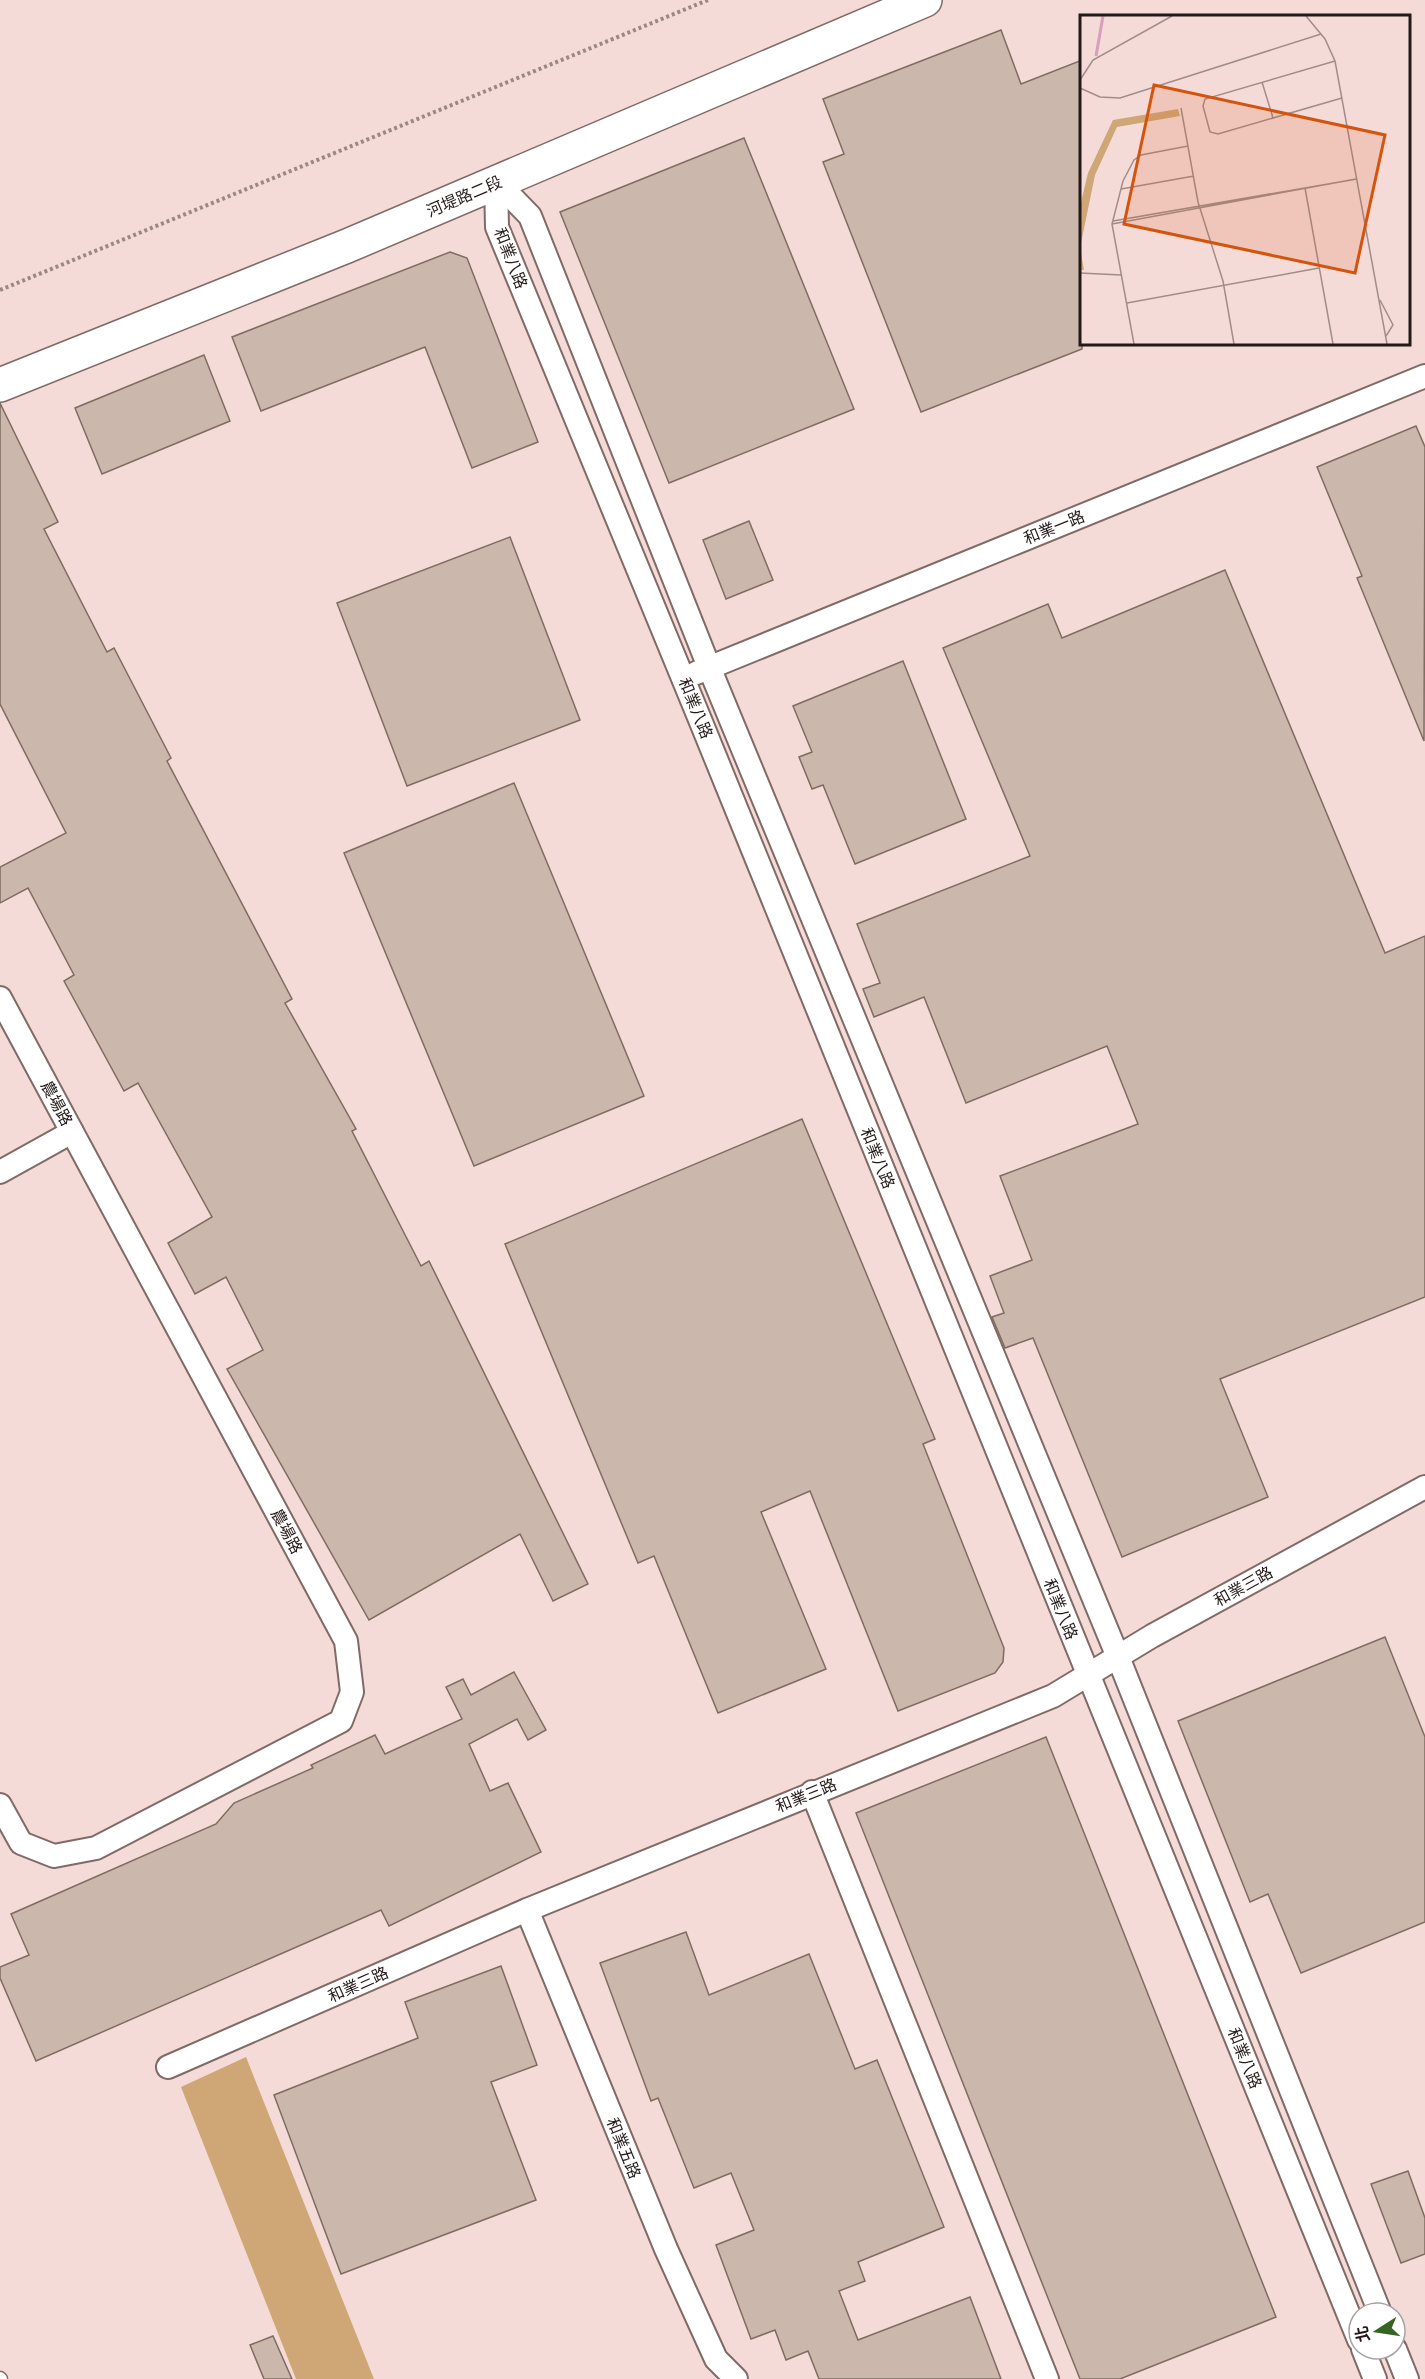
<svg xmlns="http://www.w3.org/2000/svg" width="1425" height="2379" viewBox="0 0 1425 2379" font-family="'Public Sans','Noto Sans TC',sans-serif">
  <style>
    .forest { fill: #cfa776 }
    .building { fill: #cbb7ab; stroke: #7f6c61; stroke-width: 1.5 }
    .lines { fill: none; stroke-linecap: round; stroke-linejoin: round }
    .lane-casing { stroke: #806a67; stroke-width: 15 }
    .street-casing { stroke: #806a67; stroke-width: 26 }
    .primary-casing { stroke: #806a67; stroke-width: 36 }
    .path { stroke: #9a8885; stroke-width: 4; stroke-dasharray: 3 3; stroke-linecap: butt }
    .lane { stroke: #fff; stroke-width: 12 }
    .street { stroke: #fff; stroke-width: 22 }
    .primary { stroke: #fff; stroke-width: 33 }
    .labels { text-anchor: middle; stroke-width: 4.5; stroke-linejoin: round; paint-order: stroke }
    .street-label { font-size: 16px; fill: #221918; stroke: #fff }
    .inset-river { fill: none; stroke: #d89ebd; stroke-width: 3 }
    .inset-road { fill: none; stroke: #a08d8b; stroke-width: 1.5 }
    .view { fill: #d4530d; fill-opacity: 0.15; stroke: #d4530d; stroke-width: 3 }
    .inset-edge { fill: none; stroke: #221918; stroke-width: 3 }
  </style>
  <rect width="100%" height="100%" fill="#f4dbd7"/>
  <!-- forest -->
  <path class="forest" d="M246 2057 374 2379H296L181 2087Z"/>
  <!-- building -->
  <g class="building">
    <path d="M1001 30 1021 84 1082 60V349L921 412 823 162 844 154 823 99Z"/>
    <path d="M744 138 854 409 669 483 560 212Z"/>
    <path d="M450 252 467 258 538 442 472 468 425 347 261 411 232 337Z"/>
    <path d="M204 355 230 421 102 474 75 408Z"/>
    <path d="M0 403 58 522 44 529 107 652 114 648 171 758 167 761 292 999 285 1003 356 1129 352 1131 421 1266 429 1261 588 1584 553 1601 520 1534 369 1620 227 1369 263 1350 226 1277 195 1294 168 1243 212 1217 138 1083 124 1091 64 981 74 975 28 888 0 903V867L66 833 0 704Z"/>
    <path d="M1416 426 1425 447 1424 741 1357 578 1362 576 1317 467Z"/>
    <path d="M749 521 773 580 726 599 703 540Z"/>
    <path d="M510 537 580 720 407 786 337 603Z"/>
    <path d="M1225 570 1385 953 1425 936V1297L1220 1379 1268 1497 1122 1557 1033 1338 1005 1348 992 1317 1004 1313 990 1276 1032 1260 1000 1176 1138 1124 1107 1046 966 1103 924 997 874 1017 863 989 880 983 857 924 1030 856 943 648 1048 604 1062 638Z"/>
    <path d="M903 661 966 819 855 864 823 785 812 789 799 757 812 752 793 706Z"/>
    <path d="M514 783 644 1096 474 1166 344 853Z"/>
    <path d="M802 1119 935 1439 923 1444 1004 1648 1003 1662 995 1673 898 1711 810 1491 761 1512 826 1669 718 1713 654 1556 638 1563 505 1244Z"/>
    <path d="M1385 1637 1425 1737V1922L1301 1973 1268 1894 1250 1902 1178 1721Z"/>
    <path d="M514 1672 546 1730 528 1740 517 1719 469 1744 490 1791 508 1783 541 1852 389 1926 381 1910 36 2061 0 1978V1967L29 1955 11 1914 216 1824 234 1803 313 1768 311 1765 375 1735 385 1754 462 1719 446 1687 463 1679 471 1695Z"/>
    <path d="M1046 1737 1276 2317 1120 2379H1080L856 1813Z"/>
    <path d="M686 1932 709 1995 809 1954 855 2069 877 2060 944 2227 858 2262 865 2281 839 2291 858 2340 970 2297 1001 2379H819L808 2351 786 2360 775 2330 751 2339 716 2245 754 2230 731 2173 694 2188 658 2098 651 2101 600 1963Z"/>
    <path d="M501 1966 537 2065 491 2082 536 2200 341 2274 274 2095 418 2038 405 2002Z"/>
    <path d="M1408 2171 1425 2218V2254L1401 2263 1371 2184Z"/>
    <path d="M273 2336 292 2379H264L250 2345Z"/>
  </g>
  <g class="lines">
    <defs>
      <path id="lane" d="M0 2378 1 2379"/>
      <g id="street">
        <path d="M496 181 497 227 701 722 1359 2340"/>
        <path d="M496 181 530 216 709 667 1118 1657 1380 2313"/>
        <path d="M696 673 1425 376"/>
        <path d="M0 998 346 1641 352 1692 341 1721 96 1848 54 1856 21 1843 0 1805"/>
        <path d="M0 1172 72 1132"/>
        <path d="M812 1792 1047 2379"/>
        <path d="M527 1910 666 2249 716 2359 736 2379"/>
        <path d="M168 2067 527 1910 1053 1696 1152 1636 1425 1487"/>
        <path d="M1363 2349 1375 2379"/>
        <path d="M1395 2349 1407 2379"/>
      </g>
      <path id="primary" d="M0 385 347 246 925 0"/>
    </defs>
    <!-- lane casing -->
    <use href="#lane" class="lane-casing"/>
    <!-- street casing -->
    <use href="#street" class="street-casing"/>
    <!-- primary casing -->
    <use href="#primary" class="primary-casing"/>
    <!-- path -->
    <path class="path" d="M0 290 708 0"/>
    <!-- lane -->
    <use href="#lane" class="lane"/>
    <!-- street -->
    <use href="#street" class="street"/>
    <!-- primary -->
    <use href="#primary" class="primary"/>
  </g>
  <g class="labels">
    <!-- street labels -->
    <g class="street-label">
      <text transform="translate(464 196) rotate(-23)" y="6">河堤路二段</text>
      <text transform="translate(511 258) rotate(69)" y="6">和業八路</text>
      <text transform="translate(1054 527) rotate(-22)" y="6">和業一路</text>
      <text transform="translate(696 708) rotate(68)" y="6">和業八路</text>
      <text transform="translate(57 1103) rotate(62)" y="6">農場路</text>
      <text transform="translate(878 1158) rotate(68)" y="6">和業八路</text>
      <text transform="translate(287 1531) rotate(62)" y="6">農場路</text>
      <text transform="translate(1243 1586) rotate(-29)" y="6">和業三路</text>
      <text transform="translate(1061 1609) rotate(68)" y="6">和業八路</text>
      <text transform="translate(806 1795) rotate(-22)" y="6">和業三路</text>
      <text transform="translate(358 1984) rotate(-24)" y="6">和業三路</text>
      <text transform="translate(1245 2058) rotate(68)" y="6">和業八路</text>
      <text transform="translate(624 2148) rotate(68)" y="6">和業五路</text>
    </g>
  </g>
  <!-- overview -->
  <g transform="translate(1080 15)">
    <rect width="330" height="330" fill="#f4dbd7"/>
    <path d="M98 94 100 101 37 112 15 160 0 233 4 255H0V194L2 183 8 158 33 105Z" fill="#cfa776"/>
    <path class="inset-river" d="M16 41 23 1"/>
    <path class="inset-road" d="M226 1 245 24 255 46 307 329M255 46 125 84 123 91 130 117 138 119 262 83M0 65 13 45 92 1M182 67 193 103M0 73 20 82 40 83 241 19M101 93 118 187 143 266 154 329M225 173 253 329M41 174 114 161M33 206 277 164M32 209 276 164M0 258 41 260M300 285 313 310 306 321M47 288 239 253M54 329 32 209 43 166 54 145 61 140 108 131"/>
    <path class="view" d="M74 70 305 120 275 258 44 209Z"/>
    <rect width="330" height="330" class="inset-edge"/>
  </g>
  <!-- north arrow -->
  <g transform="translate(1377 2331) rotate(258)"><circle r="28" fill="#ffffff" stroke="#a7a3a3" stroke-width="1.5"/>
  <path d="M0-4.5L10 22L0 15L-10 22Z" fill="#356423"/>
  <text y="-9" font-size="16" font-weight="bold" text-anchor="middle" fill="#221918">北</text>
  </g>
</svg>
